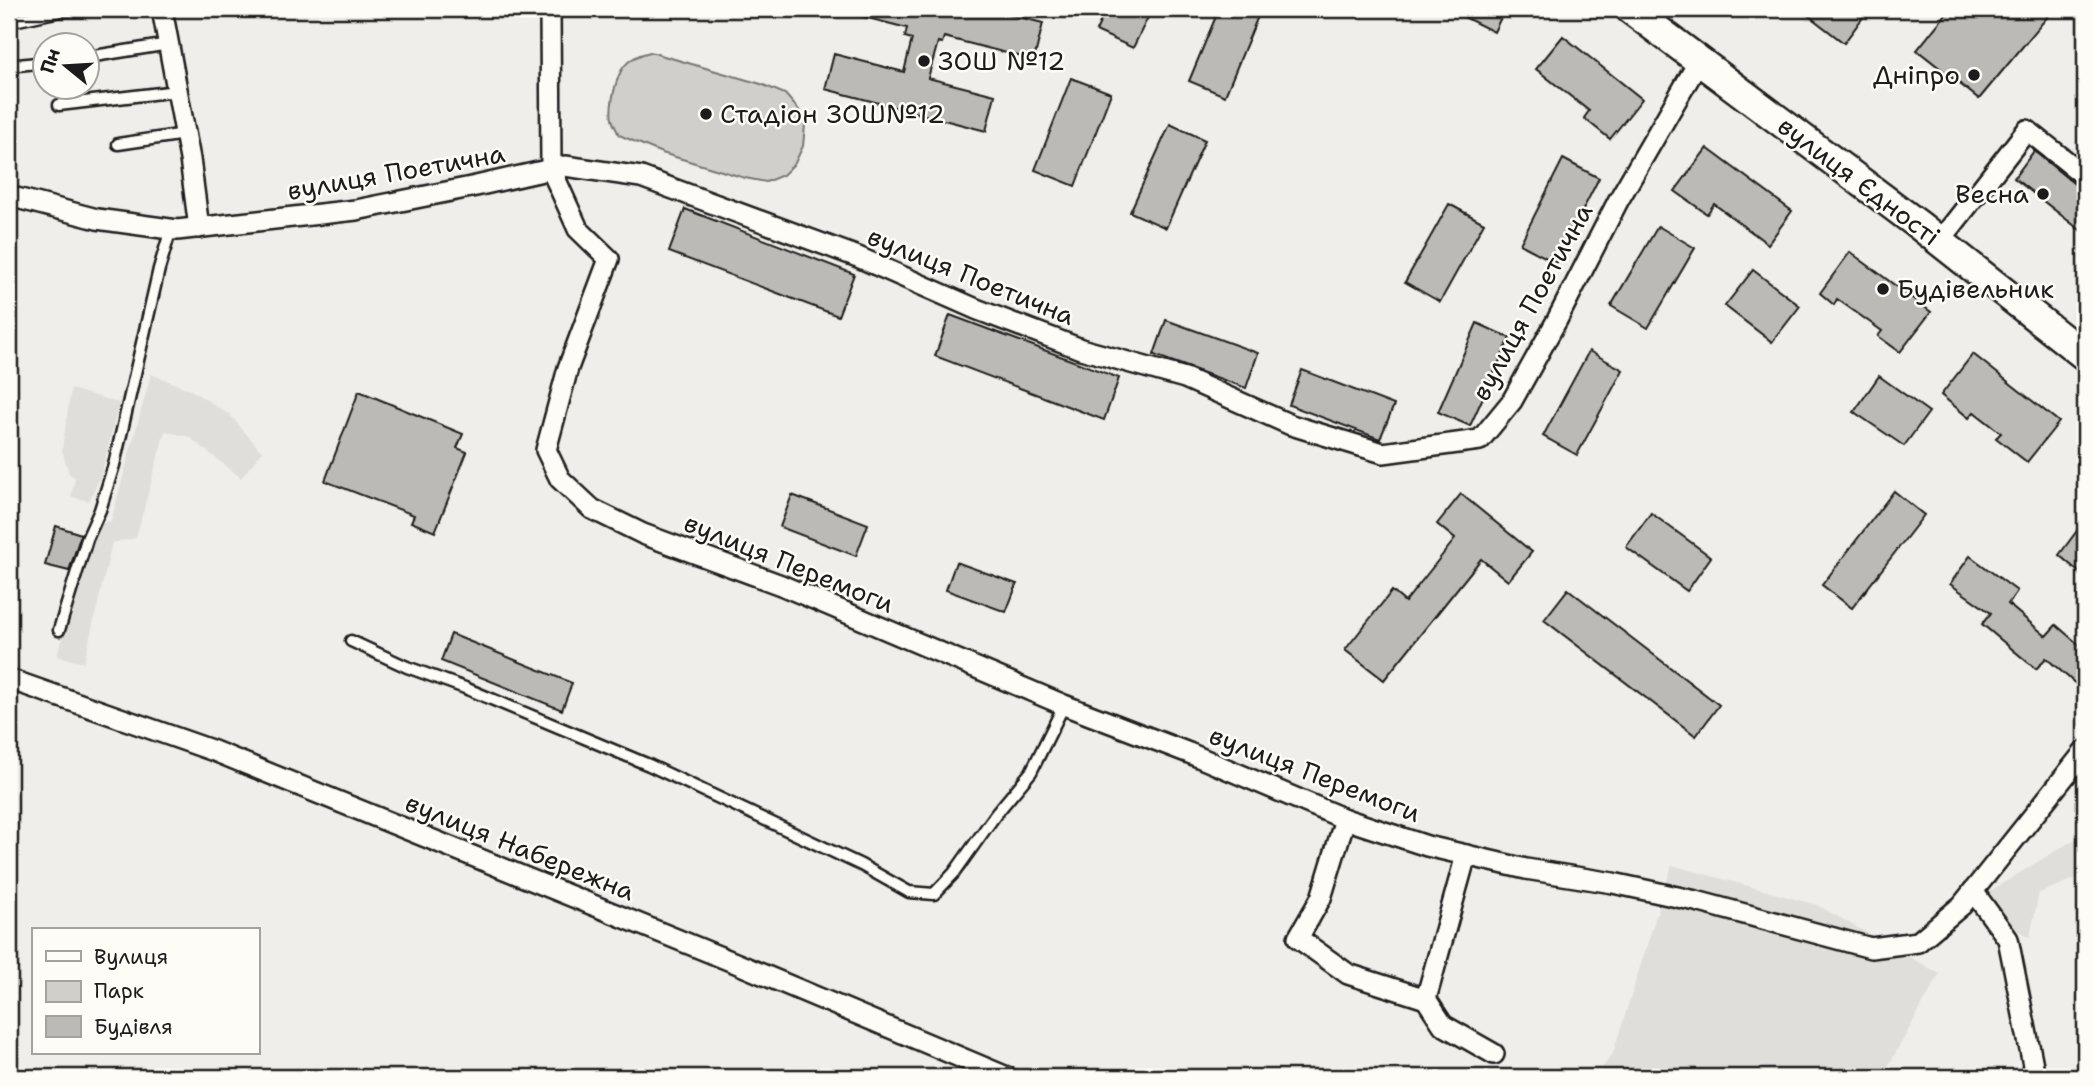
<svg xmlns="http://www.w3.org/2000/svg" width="2094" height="1086" viewBox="0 0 2094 1086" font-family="'Shantell Sans',sans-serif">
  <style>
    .built { fill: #e0deda }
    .green { fill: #d0cfcc; stroke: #767674; stroke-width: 2 }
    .building { fill: #bbbab6; stroke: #1c1c1c; stroke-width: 2 }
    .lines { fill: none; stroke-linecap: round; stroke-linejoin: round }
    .lane-casing { stroke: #1c1c1c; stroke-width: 15 }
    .street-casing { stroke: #1c1c1c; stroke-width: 24 }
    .secondary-casing { stroke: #1c1c1c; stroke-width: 33 }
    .lane { stroke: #fdfcf7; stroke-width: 10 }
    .street { stroke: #fdfcf7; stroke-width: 19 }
    .secondary { stroke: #fdfcf7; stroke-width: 28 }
    .poi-dot { fill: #1c1c1c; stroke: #fdfcf7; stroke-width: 2.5 }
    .labels { text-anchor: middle; stroke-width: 5; stroke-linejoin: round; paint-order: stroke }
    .poi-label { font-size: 26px; fill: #1c1c1c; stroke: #fdfcf7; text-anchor: start }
    .street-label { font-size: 26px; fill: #1c1c1c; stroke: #fdfcf7 }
  </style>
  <rect width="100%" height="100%" fill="#f0eeea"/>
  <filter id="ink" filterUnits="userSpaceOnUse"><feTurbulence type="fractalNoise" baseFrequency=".0143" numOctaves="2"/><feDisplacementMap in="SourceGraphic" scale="14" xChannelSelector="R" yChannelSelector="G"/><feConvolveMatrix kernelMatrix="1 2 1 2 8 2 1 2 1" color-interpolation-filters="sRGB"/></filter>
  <g filter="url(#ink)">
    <!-- built -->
    <g class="built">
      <path d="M151 374 191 390 230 415 262 452 241 478 189 437 165 431 136 538 112 543 84 663 57 656 96 525 111 521Z"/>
      <path d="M71 389 119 403 101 475 89 501 71 497 75 477 69 474 62 450Z"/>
      <path d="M2085 833V875L2039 893 2030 937 1978 911 1990 891Z"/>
      <path d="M1672 865 1817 905 1940 974 1882 1077H1596L1613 1053Z"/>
    </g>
    <!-- green -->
    <path class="green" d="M650 52 761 84 785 94 799 110 805 125 803 146 795 163 783 175 766 182 745 178 662 153 619 135C617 130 613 124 612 119 610 112 612 103 613 96 618 71 624 58 650 52Z"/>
    <!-- building -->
    <g class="building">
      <path d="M853 9H986L1043 23 1034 60 944 37 942 43 938 42 928 78 995 95 986 131 825 89 834 54 904 72 912 39 905 37 907 28 852 14Z"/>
      <path d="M1106 9H1152L1133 48 1096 31Z"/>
      <path d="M1219 9H1261L1225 96 1189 81Z"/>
      <path d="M1448 9H1505L1494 32Z"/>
      <path d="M1800 9H1869L1844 43Z"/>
      <path d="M1950 9H2054L1979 99 1917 50Z"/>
      <path d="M1563 36 1642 99 1610 139 1584 118 1589 111 1536 69Z"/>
      <path d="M1071 78 1111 93 1075 186 1035 170Z"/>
      <path d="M1170 124 1205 140 1166 228 1130 212Z"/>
      <path d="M1707 148 1792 211 1768 244 1714 204 1707 214 1675 191Z"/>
      <path d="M2034 151 2077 186 2085 188V234L2014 178Z"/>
      <path d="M1563 159 1599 178 1556 263 1520 244Z"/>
      <path d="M1449 204 1484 223 1440 302 1405 282Z"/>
      <path d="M685 209 854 274 838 316 669 252Z"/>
      <path d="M1658 226 1695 248 1648 328 1611 306Z"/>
      <path d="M1850 252 1931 312 1900 352 1878 336 1882 331 1837 299 1834 305 1820 293Z"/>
      <path d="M1753 270 1800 306 1772 342 1725 306Z"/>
      <path d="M950 315 1119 378 1104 420 935 356Z"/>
      <path d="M1166 320 1258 353 1246 388 1154 355Z"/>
      <path d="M1477 323 1510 338 1470 426 1438 412Z"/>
      <path d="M1589 351 1623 370 1577 455 1543 436Z"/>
      <path d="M1973 354 2059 422 2027 462 1996 438 2001 433 1974 412 1969 418 1941 395Z"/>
      <path d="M1302 370 1394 405 1380 439 1289 405Z"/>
      <path d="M1879 376 1929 412 1904 446 1854 412Z"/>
      <path d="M359 391 463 434 457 448 467 452 435 532 411 522 414 515 325 481Z"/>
      <path d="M1894 491 1924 515 1852 608 1822 585Z"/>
      <path d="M1461 494 1532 552 1508 581 1481 559 1384 680 1345 650 1392 591 1405 602 1455 539 1437 524Z"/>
      <path d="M792 495 868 524 856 556 780 527Z"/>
      <path d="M1651 513 1711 557 1687 591 1626 547Z"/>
      <path d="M2085 520V577L2059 555Z"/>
      <path d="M56 526 81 534 69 571 45 565Z"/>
      <path d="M1970 556 2017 591 2008 604 2046 636 2056 625 2085 650V692L2046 658 2036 669 1982 624 1991 613 1950 584Z"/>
      <path d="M956 562 1017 584 1006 612 946 590Z"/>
      <path d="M1568 589 1719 705 1696 736 1544 620Z"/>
      <path d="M451 634 572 683 562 710 441 661Z"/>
    </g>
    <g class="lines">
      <defs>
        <g id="lane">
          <path d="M9 22 60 11 86 9"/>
          <path d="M88 57 169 44"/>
          <path d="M9 66 46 62"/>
          <path d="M59 105 177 91"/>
          <path d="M118 144 185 134"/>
          <path d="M59 630 87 539 100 510 114 465 159 269 171 229"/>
          <path d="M351 641 407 667 465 688 649 765 861 865 909 892 934 894 954 873 996 814 1031 772 1064 705"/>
        </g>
        <g id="street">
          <path d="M162 9 190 159 199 228"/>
          <path d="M550 9 551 169 578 229 609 259 568 368 546 450 560 479 592 509 643 534 781 585 1064 705 1189 753 1345 819 1427 846 1526 869 1613 883 1696 901 1871 948 1918 942 1962 905 2085 751"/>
          <path d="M9 196 97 219 177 230 356 210 476 186 565 166 641 177 858 257 976 309 1081 349 1185 378 1291 425 1383 453 1480 440 1512 401 1557 320 1618 201 1699 61"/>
          <path d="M1940 241 2027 130 2085 176"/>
          <path d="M9 679 214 751 738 964 1007 1077"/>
          <path d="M1345 819 1321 898 1298 938 1348 974 1426 999 1443 1025 1494 1054"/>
          <path d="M1973 891 2008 939 2033 1065 2031 1077"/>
          <path d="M1426 999 1466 855"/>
        </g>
        <path id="secondary" d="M1630 9 1920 226 2085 356"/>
      </defs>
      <!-- lane casing -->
      <use href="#lane" class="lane-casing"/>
      <!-- street casing -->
      <use href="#street" class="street-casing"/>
      <!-- secondary casing -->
      <use href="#secondary" class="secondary-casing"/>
      <!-- lane -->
      <use href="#lane" class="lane"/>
      <!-- street -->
      <use href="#street" class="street"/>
      <!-- secondary -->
      <use href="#secondary" class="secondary"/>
    </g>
  </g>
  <!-- markers -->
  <g class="poi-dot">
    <circle cx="924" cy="61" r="7"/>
    <circle cx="1974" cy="75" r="7"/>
    <circle cx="706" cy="114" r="7"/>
    <circle cx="2043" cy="194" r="7"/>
    <circle cx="1883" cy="289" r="7"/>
  </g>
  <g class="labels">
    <!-- poi labels -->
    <g class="poi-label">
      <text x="938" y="70">ЗОШ №12</text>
      <text x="1960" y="84" text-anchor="end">Дніпро</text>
      <text x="720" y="123">Стадіон ЗОШ№12</text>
      <text x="2029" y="203" text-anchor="end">Весна</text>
      <text x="1897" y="298">Будівельник</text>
    </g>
    <!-- street labels -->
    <g class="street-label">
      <text transform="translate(396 172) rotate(-10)" y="9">вулиця Поетична</text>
      <text transform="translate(1859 181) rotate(37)" y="9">вулиця Єдності</text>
      <text transform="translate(971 276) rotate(22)" y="9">вулиця Поетична</text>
      <text transform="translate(1532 302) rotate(-61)" y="9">вулиця Поетична</text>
      <text transform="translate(789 563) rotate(22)" y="9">вулиця Перемоги</text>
      <text transform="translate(1315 774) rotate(21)" y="9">вулиця Перемоги</text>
      <text transform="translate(520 847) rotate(22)" y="9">вулиця Набережна</text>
    </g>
  </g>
  <!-- margin -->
  <rect width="2094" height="1086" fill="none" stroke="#fdfcf7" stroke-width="35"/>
  <rect x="18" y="18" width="2059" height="1051" fill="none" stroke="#1c1c1c" stroke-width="2.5" filter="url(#ink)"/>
  <!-- legend -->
  <rect x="32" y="928" width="228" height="126" fill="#fdfcf7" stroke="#a3a29f" stroke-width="2"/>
  <rect x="46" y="951" width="35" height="10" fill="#fdfcf7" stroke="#a3a29f" stroke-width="2"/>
  <text x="94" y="964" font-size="21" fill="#1c1c1c">Вулиця</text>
  <rect x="46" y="981" width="35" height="21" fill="#d0cfcc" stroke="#a3a29f" stroke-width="2"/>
  <text x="94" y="998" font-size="21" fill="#1c1c1c">Парк</text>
  <rect x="46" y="1016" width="35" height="21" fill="#bbbab6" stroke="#a3a29f" stroke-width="2"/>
  <text x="94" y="1034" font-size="21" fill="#1c1c1c">Будівля</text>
  <!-- north arrow -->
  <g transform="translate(66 66) rotate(288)"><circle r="33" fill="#fdfcf7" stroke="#a3a29f" stroke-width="2"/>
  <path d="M0-5L12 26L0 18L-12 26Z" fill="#1c1c1c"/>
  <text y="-10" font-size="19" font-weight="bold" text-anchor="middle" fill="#1c1c1c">Пн</text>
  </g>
</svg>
